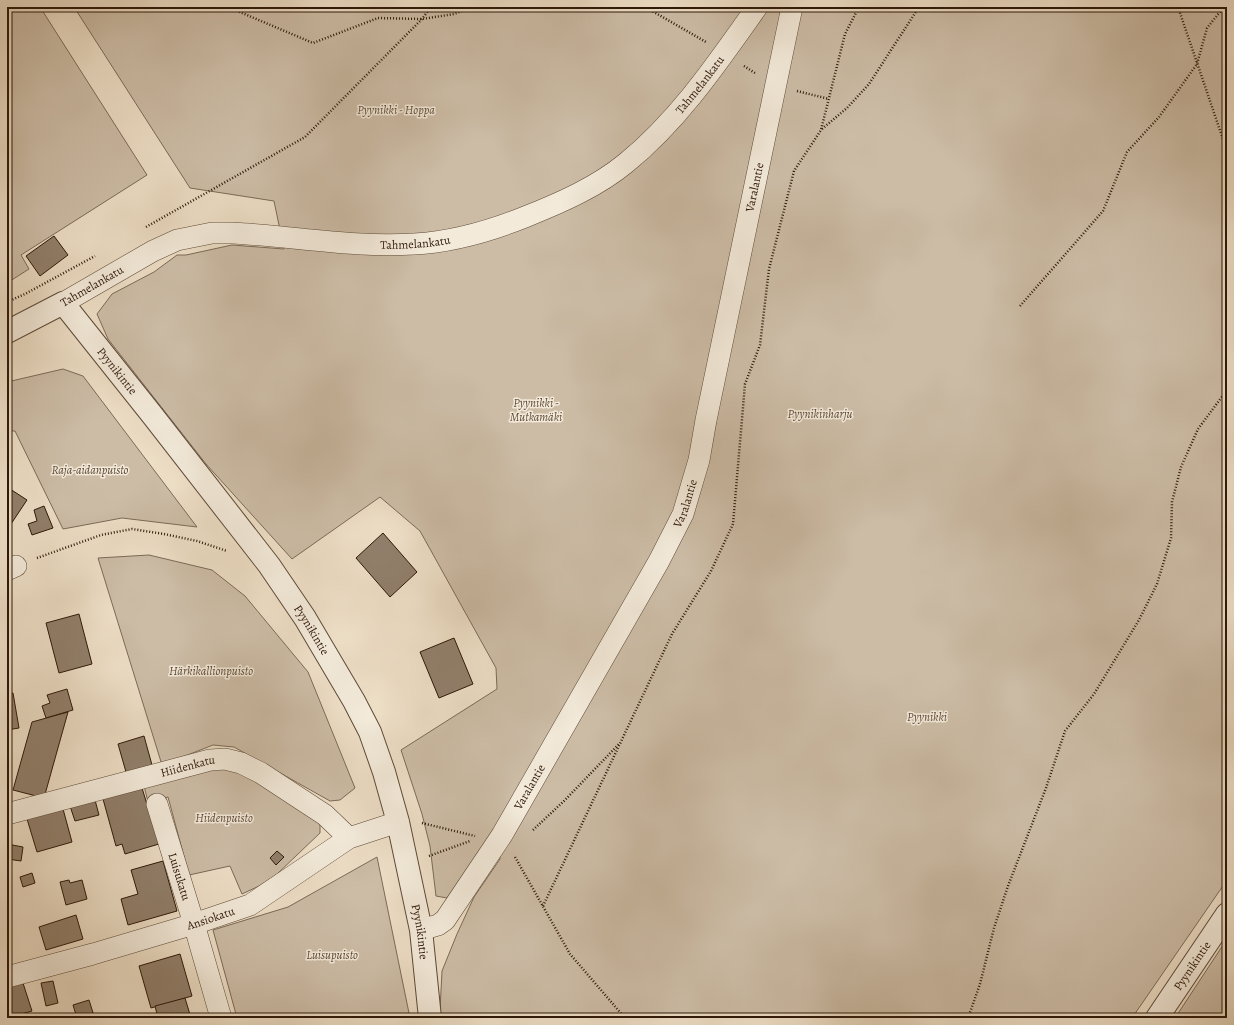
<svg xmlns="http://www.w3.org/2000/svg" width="1234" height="1025" viewBox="0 0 1234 1025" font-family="Alegreya,serif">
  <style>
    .green { fill: #ccbca6; stroke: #7c6a58 }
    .building { fill: #917f6b; stroke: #2d1809 }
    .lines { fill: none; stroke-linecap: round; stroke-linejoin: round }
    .minor-casing { stroke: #5d4a38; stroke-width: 22 }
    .tertiary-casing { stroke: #5d4a38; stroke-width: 24 }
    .path { stroke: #2d1809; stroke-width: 2.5; stroke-dasharray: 1 2; stroke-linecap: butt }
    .minor { stroke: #f3eada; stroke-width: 21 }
    .tertiary { stroke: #f3eada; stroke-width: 22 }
    .labels { text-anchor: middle; stroke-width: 3; stroke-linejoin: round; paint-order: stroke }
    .street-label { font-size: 12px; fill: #2d1809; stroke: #f3eada }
    .park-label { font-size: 12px; font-style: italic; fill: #5d4938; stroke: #f3eada }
  </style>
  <rect width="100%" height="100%" fill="#eddec6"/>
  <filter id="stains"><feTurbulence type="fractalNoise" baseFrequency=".005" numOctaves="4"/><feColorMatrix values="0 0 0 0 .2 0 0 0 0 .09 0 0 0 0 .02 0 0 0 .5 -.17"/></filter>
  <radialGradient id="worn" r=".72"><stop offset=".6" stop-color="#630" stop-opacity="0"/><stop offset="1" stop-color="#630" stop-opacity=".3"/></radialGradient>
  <!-- green -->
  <g class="green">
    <path d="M7 7H40L147 175 21 255 29 269 7 283Z"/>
    <path d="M74 7H1227V880L1132 1018H441L440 1010 442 971 457 934 474 897 500 859 499 824 447 898 436 896 430 846 422 814 401 750 497 689 496 668 420 531 380 497 292 559 206 464 108 339 97 314 112 294 154 272 177 255H186L232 245 284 249 274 201 190 188Z"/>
    <path d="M63 369 83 376 197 527 122 518 63 529 15 431H7V382Z"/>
    <path d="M149 555 212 570 245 596 308 672 355 788 340 800 330 801 234 747 213 745 162 765 98 558Z"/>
    <path d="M225 768 239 771 320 820V833L276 875 259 886 242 894 230 866 189 875 168 797 148 802 144 786 209 770Z"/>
    <path d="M377 857 410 1018H237L213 930 288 907Z"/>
    <path d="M1227 939V1018H1175Z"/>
  </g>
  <!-- building -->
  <g class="building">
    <path d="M54 236 68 255 40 276 26 256Z"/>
    <path d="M7 487 27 500 7 530Z"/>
    <path d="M44 506 53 528 32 535 28 524 37 521 34 510Z"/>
    <path d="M383 533 417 572 390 597 356 558Z"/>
    <path d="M79 614 92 664 59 673 46 623Z"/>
    <path d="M454 638 473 684 439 698 420 652Z"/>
    <path d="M67 689 73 710 46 718 42 706 50 703 47 695Z"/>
    <path d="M13 693 19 728 7 730V694Z"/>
    <path d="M68 712 44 798 13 790 32 722Z"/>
    <path d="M144 736 152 765 126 772 118 744Z"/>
    <path d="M142 788 159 844 125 854 122 844 116 846 103 799Z"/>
    <path d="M95 800 99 815 75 821 70 806Z"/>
    <path d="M63 809 72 842 37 852 27 819Z"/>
    <path d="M7 844 23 847 21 861 7 859Z"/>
    <path d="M277 851 284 857 276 865 270 858Z"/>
    <path d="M163 861 177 911 128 925 121 899 138 894 131 870Z"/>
    <path d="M32 873 35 883 23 887 20 877Z"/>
    <path d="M69 880 70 883 82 880 87 899 66 905 60 882Z"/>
    <path d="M76 915 83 939 46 950 39 927Z"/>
    <path d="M180 954 192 996 151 1008 139 966Z"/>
    <path d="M22 980 32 1011 7 1018V984Z"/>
    <path d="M53 981 58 1003 46 1006 41 983Z"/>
    <path d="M185 998 191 1018H158L155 1006Z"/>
    <path d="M89 1000 94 1016 88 1018H77L73 1005Z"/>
  </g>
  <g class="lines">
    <defs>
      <g id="minor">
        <path id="s1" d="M63 303 153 251 177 240 212 233H232C293 236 354 248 414 244 452 242 490 231 525 217 560 203 597 187 626 163 679 120 718 62 757 7"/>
        <path d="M7 570 16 566"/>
        <path id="s2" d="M157 804 194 924 221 1018"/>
        <path id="s3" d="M7 814 210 760 225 759 241 763 261 773 325 815 349 838"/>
        <path id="s4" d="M421 930 438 925 445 920 502 835 659 561 683 514 699 460 706 420 792 7"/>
        <path id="s5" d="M7 977 93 954 194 924 250 905 349 838 398 822"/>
      </g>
      <g id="tertiary">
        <path id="s6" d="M7 332 63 303 153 416 269 565 305 618 354 701 370 732 384 772 398 822 421 930 430 1018"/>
        <path id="s7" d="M1157 1018 1227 914"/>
      </g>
    </defs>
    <!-- minor casing -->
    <use href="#minor" class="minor-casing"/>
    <!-- tertiary casing -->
    <use href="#tertiary" class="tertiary-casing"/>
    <!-- path -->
    <g class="path">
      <path d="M228 7 313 43 378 18 422 19 454 14 472 7"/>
      <path d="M645 7 706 42"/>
      <path d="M1178 7 1226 148 1227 156"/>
      <path d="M744 66 755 73"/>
      <path d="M797 91 829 99"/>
      <path d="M822 129 847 108 869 84 919 7"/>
      <path d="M146 227 305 137 422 19 431 7"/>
      <path d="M7 302 25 294 95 256"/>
      <path d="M1020 306 1103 211 1127 152 1159 117 1197 64 1207 28 1224 7"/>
      <path d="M37 558 101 535 132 529 164 534 197 541 227 551"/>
      <path d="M422 823 475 836"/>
      <path d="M533 830 564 801 620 743"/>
      <path d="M429 856 470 841"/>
      <path d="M515 857 570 954 625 1018"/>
      <path d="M543 906 672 634 711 571 733 524 745 384 760 345 769 269 794 171 821 130 845 34 859 7"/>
      <path d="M968 1018 980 984 994 928 1008 886 1046 788 1065 731 1094 694 1139 620 1157 584 1171 538 1172 502 1181 467 1198 429 1221 398 1227 392"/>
    </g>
    <!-- minor -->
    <use href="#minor" class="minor"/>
    <!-- tertiary -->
    <use href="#tertiary" class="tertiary"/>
  </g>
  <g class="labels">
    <!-- street labels -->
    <g class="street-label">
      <text dy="4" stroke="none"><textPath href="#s1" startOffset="706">Tahmelankatu</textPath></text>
      <text dy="4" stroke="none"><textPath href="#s4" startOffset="832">Varalantie</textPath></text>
      <text dy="4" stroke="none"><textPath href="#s1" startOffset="370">Tahmelankatu</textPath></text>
      <text transform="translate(92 286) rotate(-30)" y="4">Tahmelankatu</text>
      <text dy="4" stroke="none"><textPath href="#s6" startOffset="150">Pyynikintie</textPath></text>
      <text dy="4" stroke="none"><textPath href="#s4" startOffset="508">Varalantie</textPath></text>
      <text dy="4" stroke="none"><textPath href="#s6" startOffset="474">Pyynikintie</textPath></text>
      <text dy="4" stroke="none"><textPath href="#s3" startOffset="187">Hiidenkatu</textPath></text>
      <text dy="4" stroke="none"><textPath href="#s4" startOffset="184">Varalantie</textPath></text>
      <text dy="4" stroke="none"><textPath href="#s2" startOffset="76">Luisukatu</textPath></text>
      <text dy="4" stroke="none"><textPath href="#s5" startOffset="212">Ansiokatu</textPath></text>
      <text dy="4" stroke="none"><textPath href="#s6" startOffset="798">Pyynikintie</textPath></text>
      <text dy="4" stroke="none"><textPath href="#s7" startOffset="63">Pyynikintie</textPath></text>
    </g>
    <!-- park labels -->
    <g class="park-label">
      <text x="396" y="114">Pyynikki - Hoppa</text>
      <text x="536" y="407">Pyynikki -<tspan x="536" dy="14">Mutkamäki</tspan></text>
      <text x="820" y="418">Pyynikinharju</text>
      <text x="90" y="474">Raja-aidanpuisto</text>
      <text x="211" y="675">Härkikallionpuisto</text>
      <text x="927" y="721">Pyynikki</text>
      <text x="224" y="822">Hiidenpuisto</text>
      <text x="332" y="959">Luisupuisto</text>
    </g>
  </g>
  <!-- margin -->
  <rect width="1234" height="1025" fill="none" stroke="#eddec6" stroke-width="24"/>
  <rect x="8" y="8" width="1218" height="1009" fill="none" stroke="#2d1809" stroke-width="2"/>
  <rect x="12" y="12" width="1210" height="1001" fill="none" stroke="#2d1809"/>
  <rect width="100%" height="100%" filter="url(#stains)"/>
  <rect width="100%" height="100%" fill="url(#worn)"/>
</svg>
